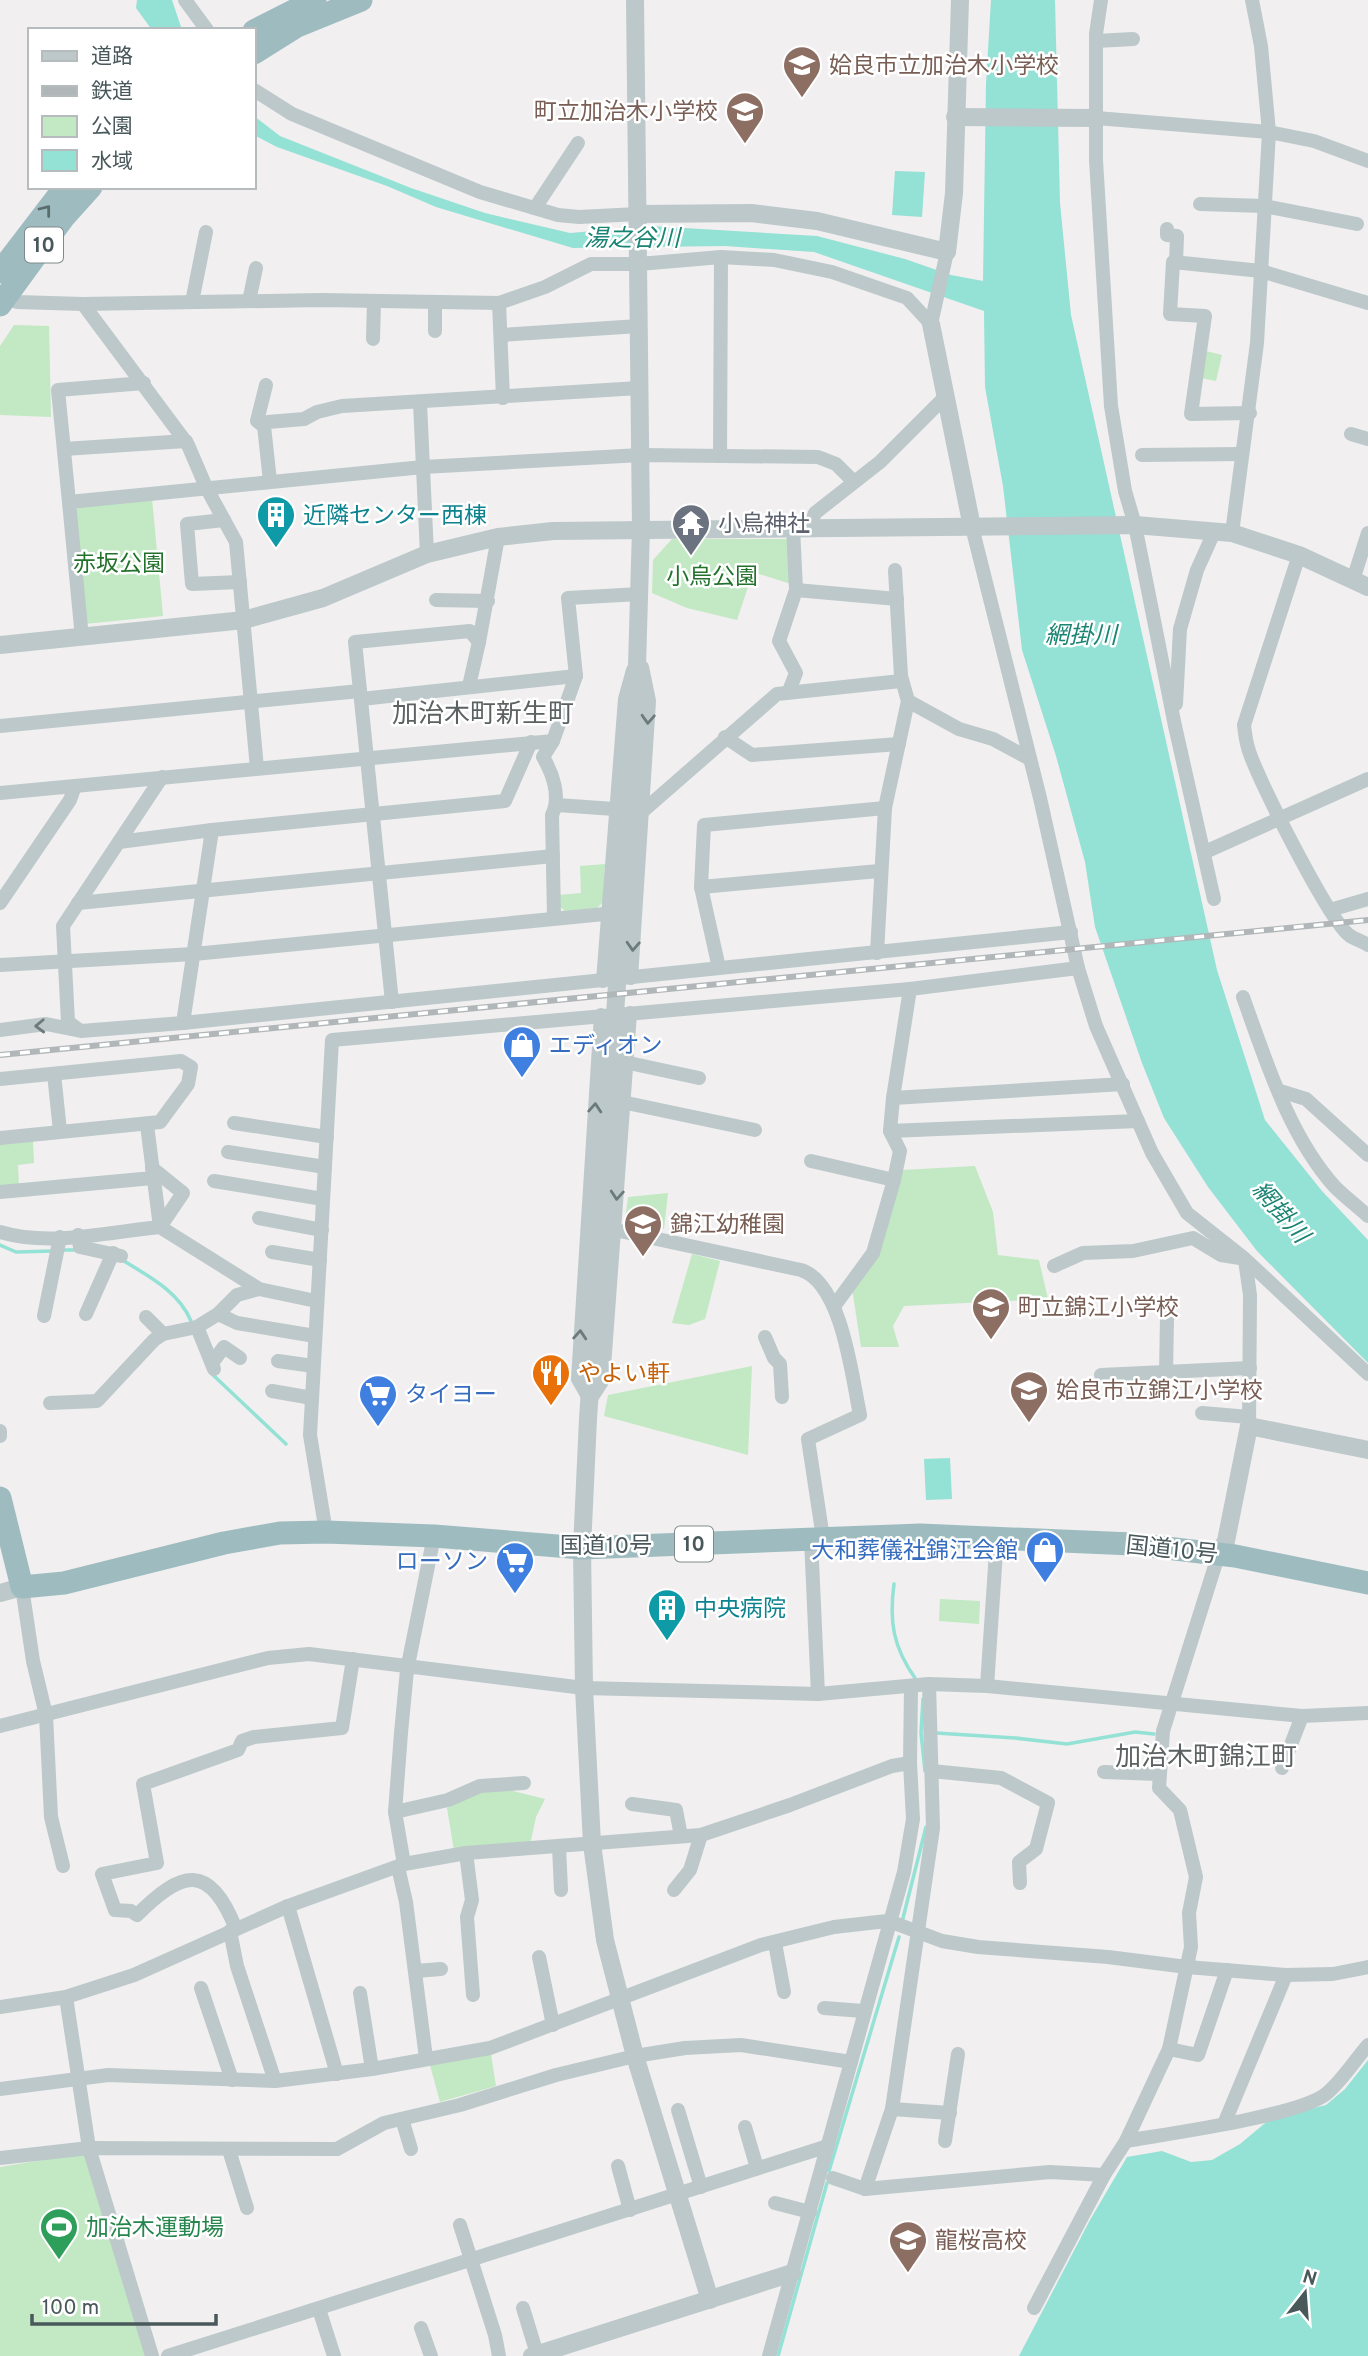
<svg xmlns="http://www.w3.org/2000/svg" width="1368" height="2356" viewBox="0 0 1368 2356" font-family="Overpass,'Noto Sans JP',sans-serif">
  <style>
    .green { fill: #c2e9c3 }
    .water { fill: #94e1d5 }
    .lines { fill: none; stroke-linecap: round; stroke-linejoin: round }
    .stream { stroke: #94e1d5; stroke-width: 3.5 }
    .minor { stroke: #bcc8ca; stroke-width: 14 }
    .tertiary { stroke: #bcc8ca; stroke-width: 18 }
    .trunk { stroke: #9ebcc0; stroke-width: 23 }
    .rail-casing { stroke: #b1b6b8; stroke-width: 6 }
    .rail { stroke: #fff; stroke-width: 3.5; stroke-dasharray: 10; stroke-linecap: butt }
    .oneway { stroke: #5a6c6e }
    .oneway2 { stroke: #6c7a7c }
    .labels { text-anchor: middle; stroke-width: 5; stroke-linejoin: round; paint-order: stroke }
    .shield { fill: #fff; stroke: #808a8c; stroke-width: 2 }
    .shield-label { font-size: 21px; font-weight: bold; fill: #49585a }
    .education-label { font-size: 23px; fill: #785e54; stroke: #fff; text-anchor: start }
    .culture-label { font-size: 23px; fill: #0d838f; stroke: #fff; text-anchor: start }
    .worship-label { font-size: 23px; fill: #5b616d; stroke: #fff; text-anchor: start }
    .park-label { font-size: 23px; fill: #22722c; stroke: #fff }
    .shop-label { font-size: 23px; fill: #366cbe; stroke: #fff; text-anchor: start }
    .food-label { font-size: 23px; fill: #c56008; stroke: #fff; text-anchor: start }
    .street-label { font-size: 23px; fill: #49585a; stroke: #fff }
    .leisure-label { font-size: 23px; fill: #27864d; stroke: #fff; text-anchor: start }
    .water-label { font-size: 24px; font-style: italic; fill: #1b8473; stroke: #fff }
    .quarter-label { font-size: 26px; fill: #5c6162; stroke: #fff }
  </style>
  <rect width="100%" height="100%" fill="#f1efef"/>
  <!-- green -->
  <g class="green">
    <path d="M14 325 49 326 51 417 0 415V346Z"/>
    <path d="M1206 351 1222 355 1216 381 1201 378Z"/>
    <path d="M152 498 163 616 85 624 75 510 80 505Z"/>
    <path d="M672 539H788L791 584 753 572 737 620 687 608 652 593 653 560Z"/>
    <path d="M605 864 603 902 597 908 565 911 558 905V895L581 893 580 866Z"/>
    <path d="M33 1141 34 1163 18 1165 19 1186 0 1188V1144Z"/>
    <path d="M975 1166 993 1212 998 1255 1039 1260 1048 1299 904 1306 893 1326 899 1347H861L851 1282 877 1259 902 1170Z"/>
    <path d="M668 1193 664 1229 625 1220 628 1197Z"/>
    <path d="M692 1254 720 1261 705 1319 689 1325 672 1323Z"/>
    <path d="M752 1366 748 1455 604 1416 608 1395Z"/>
    <path d="M940 1599 980 1601 979 1624 939 1621Z"/>
    <path d="M486 1790H509L545 1799 536 1817 530 1845 454 1851 447 1808 470 1795Z"/>
    <path d="M490 2048 496 2086 440 2102 430 2065Z"/>
    <path d="M84 2153 146 2356H0V2167Z"/>
  </g>
  <!-- water -->
  <g class="water">
    <path d="M137 0H172L182 30H152L136 8Z"/>
    <path d="M991 0H1055L1060 203 1071 315 1217 970 1265 1120 1322 1191 1368 1240V1363L1257 1251 1208 1187 1164 1118 1142 1063 1095 927 1085 862 1056 756 1022 650 1003 486 985 387 984 311 814 252 725 246 573 248 436 207 387 186 277 147 254 135V116L280 136 411 188 485 213 570 233 651 226 817 236 905 259 951 275 983 281 986 84Z"/>
    <path d="M895 171 925 172 922 217 892 215Z"/>
    <path d="M950 1458 952 1499 926 1500 924 1459Z"/>
    <path d="M1368 2060V2356H1019L1090 2220 1127 2157 1162 2151 1191 2162 1212 2160 1240 2144 1270 2119 1326 2105 1345 2089Z"/>
  </g>
  <g class="lines">
    <!-- stream -->
    <g class="stream">
      <path d="M0 1245 16 1252 53 1251"/>
      <path d="M60 1250H74"/>
      <path d="M124 1261C150 1277 179 1292 191 1321"/>
      <path d="M212 1374 286 1444"/>
      <path d="M894 1584C889 1621 893 1647 915 1678"/>
      <path d="M923 1699 921 1733 925 1771"/>
      <path d="M936 1733 1015 1738 1067 1744 1135 1732 1154 1734"/>
      <path d="M902 1922 926 1827"/>
      <path d="M829 2171 899 1937"/>
      <path d="M778 2356 827 2183"/>
    </g>
    <!-- minor -->
    <g class="minor">
      <path d="M185 0 207 30"/>
      <path d="M1101 0 1096 34V160L1111 406 1125 491 1135 525 1175 726 1214 899"/>
      <path d="M1096 41 1133 39"/>
      <path d="M254 90 292 114 480 192 558 215 579 217 638 214"/>
      <path d="M1096 118 1269 132 1314 141 1368 161"/>
      <path d="M1200 204 1264 206 1357 224"/>
      <path d="M535 208 578 143"/>
      <path d="M1167 229V235L1177 236 1176 263"/>
      <path d="M0 296 17 302 83 304 321 300 499 303 545 287 591 264H639L721 257 774 260 832 272 907 298 931 324"/>
      <path d="M249 301 256 268"/>
      <path d="M192 302 206 232"/>
      <path d="M499 303 503 398"/>
      <path d="M83 304 188 445 206 487 236 542 257 768"/>
      <path d="M931 324 947 252"/>
      <path d="M435 331V302"/>
      <path d="M502 335 639 326"/>
      <path d="M373 339 374 301"/>
      <path d="M420 403 427 554"/>
      <path d="M1250 413 1191 414 1205 316 1170 314 1173 262 1261 271 1368 303"/>
      <path d="M264 426 257 421 266 385"/>
      <path d="M1351 434 1368 439"/>
      <path d="M64 449 186 441"/>
      <path d="M1142 455 1242 454"/>
      <path d="M720 456 721 257"/>
      <path d="M270 481 264 426 268 422 304 419 317 412 342 406 639 388"/>
      <path d="M69 502 58 390 144 383"/>
      <path d="M224 520 187 524 192 584 240 582"/>
      <path d="M810 526 815 513 880 462 945 397"/>
      <path d="M972 527 1040 798 1078 968 1096 1026 1152 1153 1187 1213 1245 1259 1368 1374"/>
      <path d="M1232 533 1257 343 1269 132 1261 46 1252 0"/>
      <path d="M1299 555 1244 725C1245 734 1246 743 1249 751 1258 780 1329 920 1349 935 1354 939 1362 941 1368 945"/>
      <path d="M1353 580 1368 533"/>
      <path d="M796 590 897 599"/>
      <path d="M436 600 488 601"/>
      <path d="M82 638 69 502 423 467 641 455 818 457 836 464 853 481"/>
      <path d="M469 686 479 642"/>
      <path d="M789 691 796 673 779 641 796 590 793 527"/>
      <path d="M361 699 576 676"/>
      <path d="M908 701 959 729 993 739 1030 759"/>
      <path d="M1176 704 1180 629 1197 570 1215 530"/>
      <path d="M0 726 360 691"/>
      <path d="M725 737 752 755 899 744"/>
      <path d="M0 793 553 741"/>
      <path d="M557 805 643 811 777 694 901 681"/>
      <path d="M119 842 212 830 505 801 531 742"/>
      <path d="M1205 852 1368 779"/>
      <path d="M701 887 879 871"/>
      <path d="M0 903 70 800 75 786"/>
      <path d="M78 903 553 856"/>
      <path d="M1330 910 1368 899"/>
      <path d="M554 917 552 815C561 797 553 774 543 757L553 741 576 676 568 598 640 594"/>
      <path d="M877 953 885 808 908 701 901 676 895 570"/>
      <path d="M0 965 194 954 635 911"/>
      <path d="M719 968 701 887 704 825 885 808"/>
      <path d="M631 978 649 701 642 667"/>
      <path d="M603 981 625 699 633 670"/>
      <path d="M1243 997C1266 1061 1289 1136 1335 1187 1345 1197 1357 1206 1368 1216"/>
      <path d="M392 1002 355 642 470 631 479 642 498 537"/>
      <path d="M601 1015 578 1379 590 1400 603 1380 630 1013"/>
      <path d="M183 1023 212 830"/>
      <path d="M0 1030 46 1024 81 1031 183 1023 1071 932"/>
      <path d="M79 1030 68 1022 63 926 162 777"/>
      <path d="M615 1060 699 1078"/>
      <path d="M54 1074 60 1131"/>
      <path d="M0 1079 181 1061 191 1067 188 1084 160 1122 0 1138"/>
      <path d="M1280 1091 1306 1099 1368 1155"/>
      <path d="M893 1098 1123 1084"/>
      <path d="M622 1102 755 1130"/>
      <path d="M234 1123 327 1137"/>
      <path d="M890 1131 1138 1121"/>
      <path d="M228 1152 325 1167"/>
      <path d="M811 1161 894 1180"/>
      <path d="M152 1168 183 1193 160 1227 259 1289 316 1301"/>
      <path d="M214 1181 323 1199"/>
      <path d="M0 1192 153 1178"/>
      <path d="M259 1218 322 1230"/>
      <path d="M606 1228 801 1270C842 1283 852 1377 860 1415L808 1439 823 1538"/>
      <path d="M0 1232C50 1247 109 1232 160 1227L147 1125"/>
      <path d="M78 1235 80 1247 121 1256"/>
      <path d="M272 1252 320 1260"/>
      <path d="M1245 1260 1250 1295 1249 1426"/>
      <path d="M1054 1266 1083 1253 1133 1251 1193 1238 1221 1255 1240 1258"/>
      <path d="M835 1305 873 1253 894 1180 900 1151 890 1131 893 1098 910 989"/>
      <path d="M86 1314 113 1253"/>
      <path d="M218 1314 237 1323 315 1336"/>
      <path d="M44 1316 60 1237"/>
      <path d="M146 1317 163 1334"/>
      <path d="M197 1327 214 1369"/>
      <path d="M765 1337 774 1358 780 1364 782 1397"/>
      <path d="M278 1361 313 1366"/>
      <path d="M212 1363 224 1347 240 1358"/>
      <path d="M1166 1374 1167 1318"/>
      <path d="M1101 1375 1250 1368"/>
      <path d="M272 1391 312 1398"/>
      <path d="M50 1403 97 1401 154 1340 163 1334 197 1327 218 1314 237 1295 259 1289"/>
      <path d="M1202 1413 1249 1417"/>
      <path d="M0 1431V1436"/>
      <path d="M326 1532 310 1435 332 1040 910 989 1078 968"/>
      <path d="M811 1539 818 1694"/>
      <path d="M22 1587 33 1661 46 1715 51 1817 63 1866"/>
      <path d="M987 1686 997 1537"/>
      <path d="M0 1726 268 1658 309 1654 584 1688 818 1694 929 1684 987 1686 1302 1716 1368 1713"/>
      <path d="M1282 1768 1302 1716"/>
      <path d="M932 1771 1001 1778 1048 1803 1036 1849 1019 1862 1020 1883"/>
      <path d="M1104 1772 1158 1774"/>
      <path d="M632 1804 676 1810 681 1836"/>
      <path d="M395 1812 448 1800 480 1786 524 1783"/>
      <path d="M559 1847 561 1890"/>
      <path d="M466 1853 472 1900 467 1917 473 1995"/>
      <path d="M404 1864 395 1812 401 1733 407 1670 434 1536"/>
      <path d="M398 1867 406 1902 426 2058"/>
      <path d="M674 1890 690 1870 701 1835"/>
      <path d="M288 1906 337 2074"/>
      <path d="M236 1929C209 1862 182 1870 137 1915L131 1911 115 1910 102 1874 157 1863 143 1784 238 1750 242 1741 254 1737 342 1728 353 1659"/>
      <path d="M230 1931 237 1966 275 2081"/>
      <path d="M775 1943 784 1992"/>
      <path d="M539 1957 553 2025"/>
      <path d="M416 1971 441 1969"/>
      <path d="M201 1988 232 2080"/>
      <path d="M360 1993 372 2069"/>
      <path d="M66 1997 89 2148 152 2356"/>
      <path d="M0 2007 66 1997 134 1975 288 1906 404 1864 466 1853 701 1835 790 1805 892 1766 910 1763"/>
      <path d="M824 2008 863 2011"/>
      <path d="M1169 2049 1198 2055 1227 1970"/>
      <path d="M0 2089 108 2075 275 2081 372 2069 490 2048 761 1945 834 1927 878 1922 889 1921 942 1941 978 1947 1108 1957 1187 1967 1286 1975 1333 1974 1368 1967"/>
      <path d="M892 2109 950 2113"/>
      <path d="M678 2110 701 2187"/>
      <path d="M402 2119 411 2149"/>
      <path d="M1224 2124 1286 1975"/>
      <path d="M745 2127 757 2168"/>
      <path d="M945 2141 958 2054"/>
      <path d="M1126 2141C1166 2134 1298 2116 1326 2094 1342 2081 1355 2060 1368 2045"/>
      <path d="M229 2150 247 2208"/>
      <path d="M0 2158 89 2148 337 2149 384 2123 460 2105 556 2075 635 2056 685 2048 741 2045 851 2062"/>
      <path d="M618 2166 630 2210"/>
      <path d="M833 2178 865 2189 1050 2172 1104 2175"/>
      <path d="M865 2189 892 2109 933 1828 929 1684"/>
      <path d="M775 2203 810 2212"/>
      <path d="M460 2225 495 2335 499 2356"/>
      <path d="M523 2308 537 2354"/>
      <path d="M1034 2308 1104 2175 1126 2141 1169 2049 1191 1947 1189 1913 1196 1877 1180 1810 1159 1788 1163 1731 1219 1553"/>
      <path d="M319 2309 334 2356"/>
      <path d="M421 2328 431 2356"/>
      <path d="M168 2356 828 2146"/>
      <path d="M769 2356 904 1872 913 1819 910 1763 911 1688"/>
    </g>
    <!-- tertiary -->
    <g class="tertiary">
      <path d="M635 0 641 528 636 700 588 1419 582 1548 584 1688 592 1844 605 1940 635 2056 710 2300"/>
      <path d="M955 117 1096 118"/>
      <path d="M638 214 751 213 817 221 947 252 954 193 960 0"/>
      <path d="M931 324 972 527"/>
      <path d="M0 645 244 620 323 598 427 554 498 537 553 531 1135 525 1232 533 1299 555 1368 587"/>
      <path d="M1219 1553 1226 1541 1249 1426 1368 1450"/>
      <path d="M0 1593 22 1587"/>
      <path d="M532 2356 792 2273"/>
    </g>
    <!-- trunk -->
    <g class="trunk">
      <path d="M254 31 315 0"/>
      <path d="M254 53 297 26 361 0"/>
      <path d="M0 272 65 187"/>
      <path d="M0 305 64 217 91 187"/>
      <path d="M0 1498 22 1587 64 1583 224 1543 280 1533 326 1532 434 1536 582 1548 920 1535 1132 1544 1235 1556 1368 1583"/>
    </g>
    <defs>
      <path id="rail" d="M0 1055 1368 920"/>
    </defs>
    <!-- rail casing -->
    <use href="#rail" class="rail-casing"/>
    <!-- rail -->
    <use href="#rail" class="rail"/>
  </g>
  <!-- one-way arrows -->
  <defs><path id="oneway-chevron" d="M-2-3.5L2.5 0L-2 3.5" fill="none" stroke-width="1.6" stroke-linecap="round" stroke-linejoin="round" transform="scale(1.75)"/></defs>
  <use class="oneway" href="#oneway-chevron" transform="translate(46 210) rotate(-52)"/>
  <g class="oneway2">
    <use href="#oneway-chevron" transform="translate(648 719) rotate(93)"/>
    <use href="#oneway-chevron" transform="translate(633 946) rotate(93)"/>
    <use href="#oneway-chevron" transform="translate(40 1026) rotate(178)"/>
    <use href="#oneway-chevron" transform="translate(595 1108) rotate(-86)"/>
    <use href="#oneway-chevron" transform="translate(617 1195) rotate(94)"/>
    <use href="#oneway-chevron" transform="translate(580 1335) rotate(-86)"/>
  </g>
  <!-- icons -->
  <defs>
    <symbol id="school-pin" viewBox="-11 -11 22 30"><path d="M0 17L-7.5 6A9.5 9.5 0 1 1 7.5 6Z" fill="#8d6e63" stroke="#fff"/><path d="M0-5L7-2L0 1L-7-2ZM-4 1L0 2.5L4 1V4Q0 6-4 4Z" fill="#fff"/></symbol>
    <symbol id="building-pin" viewBox="-11 -11 22 30"><path d="M0 17L-7.5 6A9.5 9.5 0 1 1 7.5 6Z" fill="#0f9aa8" stroke="#fff"/><path d="M-4-6H4V6H1V3H-1V6H-4ZM-2.5-4.3h1.7v1.8h-1.7ZM.8-4.3h1.7v1.8H.8ZM-2.5-1h1.7V.8h-1.7ZM.8-1h1.7V.8H.8Z" fill="#fff"/></symbol>
    <symbol id="temple-pin" viewBox="-11 -11 22 30"><path d="M0 17L-7.5 6A9.5 9.5 0 1 1 7.5 6Z" fill="#6b7280" stroke="#fff"/><path d="M0-6L5-2H3V0L6.5 2.5H4V6H1.5V3h-3V6H-4V2.5H-6.5L-3 0V-2H-5Z" fill="#fff"/></symbol>
    <symbol id="shop-pin" viewBox="-11 -11 22 30"><path d="M0 17L-7.5 6A9.5 9.5 0 1 1 7.5 6Z" fill="#3f7fe0" stroke="#fff"/><path d="M-5-2.5h2.3a2.7 3.5 0 0 1 5.4 0H5L5.5 6h-11ZM-1.5-2.5h3a1.5 2.3 0 0 0-3 0Z" fill="#fff"/></symbol>
    <symbol id="restaurant-pin" viewBox="-11 -11 22 30"><path d="M0 17L-7.5 6A9.5 9.5 0 1 1 7.5 6Z" fill="#e8710a" stroke="#fff"/><path d="M-5-6h1v4h1v-4h1v4h1v-4h1v5L-1.5 .5V6h-2V.5L-5-1ZM5-6V6H3V1.5H1.5Q1.5-4 5-6Z" fill="#fff"/></symbol>
    <symbol id="supermarket-pin" viewBox="-11 -11 22 30"><path d="M0 17L-7.5 6A9.5 9.5 0 1 1 7.5 6Z" fill="#3f7fe0" stroke="#fff"/><path d="M-6-5.5h2.5l.6 2H6L4.5 2H-2.5L-4.4-4H-6ZM-1.5 3.2a1.3 1.3 0 1 0 .1 0ZM3 3.2a1.3 1.3 0 1 0 .1 0Z" fill="#fff"/></symbol>
    <symbol id="stadium-pin" viewBox="-11 -11 22 30"><path d="M0 17L-7.5 6A9.5 9.5 0 1 1 7.5 6Z" fill="#2e9e5b" stroke="#fff"/><path d="M0-5a6.5 5 0 1 0 0 10a6.5 5 0 1 0 0-10ZM-3.5-1.8h7v3.6h-7Z" fill="#fff"/></symbol>
  </defs>
  <g fill-rule="evenodd">
    <use href="#school-pin" x="780" y="43" width="44" height="60"/>
    <use href="#school-pin" x="723" y="89" width="44" height="60"/>
    <use href="#building-pin" x="254" y="493" width="44" height="60"/>
    <use href="#temple-pin" x="669" y="501" width="44" height="60"/>
    <use href="#shop-pin" x="500" y="1023" width="44" height="60"/>
    <use href="#school-pin" x="621" y="1202" width="44" height="60"/>
    <use href="#school-pin" x="969" y="1285" width="44" height="60"/>
    <use href="#restaurant-pin" x="529" y="1351" width="44" height="60"/>
    <use href="#school-pin" x="1007" y="1368" width="44" height="60"/>
    <use href="#supermarket-pin" x="356" y="1372" width="44" height="60"/>
    <use href="#shop-pin" x="1023" y="1528" width="44" height="60"/>
    <use href="#supermarket-pin" x="493" y="1539" width="44" height="60"/>
    <use href="#building-pin" x="645" y="1586" width="44" height="60"/>
    <use href="#stadium-pin" x="37" y="2205" width="44" height="60"/>
    <use href="#school-pin" x="886" y="2218" width="44" height="60"/>
  </g>
  <g class="labels">
    <!-- shield labels -->
    <g class="shield">
      <rect x="25" y="227.5" width="38" height="35" rx="5"/>
      <rect x="675" y="1526.5" width="38" height="35" rx="5"/>
    </g>
    <g class="shield-label">
      <text x="44" y="252">10</text>
      <text x="694" y="1551">10</text>
    </g>
    <!-- education labels -->
    <g class="education-label">
      <text x="829" y="73">姶良市立加治木小学校</text>
      <text x="718" y="119" text-anchor="end">町立加治木小学校</text>
      <text x="670" y="1232">錦江幼稚園</text>
      <text x="1018" y="1315">町立錦江小学校</text>
      <text x="1056" y="1398">姶良市立錦江小学校</text>
      <text x="935" y="2248">龍桜高校</text>
    </g>
    <!-- culture labels -->
    <g class="culture-label">
      <text x="303" y="523">近隣センター西棟</text>
      <text x="694" y="1616">中央病院</text>
    </g>
    <!-- worship labels -->
    <g class="worship-label">
      <text x="718" y="531">小烏神社</text>
    </g>
    <!-- park labels -->
    <g class="park-label">
      <text x="119" y="571">赤坂公園</text>
      <text x="712" y="584">小烏公園</text>
    </g>
    <!-- shop labels -->
    <g class="shop-label">
      <text x="549" y="1053">エディオン</text>
      <text x="405" y="1402">タイヨー</text>
      <text x="1018" y="1558" text-anchor="end">大和葬儀社錦江会館</text>
      <text x="488" y="1569" text-anchor="end">ローソン</text>
    </g>
    <!-- food labels -->
    <g class="food-label">
      <text x="578" y="1381">やよい軒</text>
    </g>
    <!-- street labels -->
    <g class="street-label">
      <text x="606" y="1553">国道10号</text>
      <text transform="translate(1172 1549) rotate(6)" y="8">国道10号</text>
    </g>
    <!-- leisure labels -->
    <g class="leisure-label">
      <text x="86" y="2235">加治木運動場</text>
    </g>
    <!-- water labels -->
    <g class="water-label">
      <text x="632" y="246">湯之谷川</text>
      <text x="1081" y="643">網掛川</text>
      <text transform="translate(1281 1212) rotate(49)" y="8">網掛川</text>
    </g>
    <!-- quarter labels -->
    <g class="quarter-label">
      <text x="483" y="722">加治木町新生町</text>
      <text x="1206" y="1765">加治木町錦江町</text>
    </g>
  </g>
  <!-- legend -->
  <rect x="28" y="28" width="228" height="161" fill="#ffffff" stroke="#b6bcbd" stroke-width="2"/>
  <rect x="42" y="51" width="35" height="10" fill="#bcc8ca" stroke="#b6bcbd" stroke-width="2"/>
  <text x="91" y="63" font-size="21" fill="#49585a">道路</text>
  <rect x="42" y="86" width="35" height="10" fill="#b1b6b8" stroke="#b6bcbd" stroke-width="2"/>
  <text x="91" y="98" font-size="21" fill="#49585a">鉄道</text>
  <rect x="42" y="116" width="35" height="21" fill="#c2e9c3" stroke="#b6bcbd" stroke-width="2"/>
  <text x="91" y="133" font-size="21" fill="#49585a">公園</text>
  <rect x="42" y="150" width="35" height="21" fill="#94e1d5" stroke="#b6bcbd" stroke-width="2"/>
  <text x="91" y="168" font-size="21" fill="#49585a">水域</text>
  <!-- north arrow -->
  <g transform="translate(1305 2293) rotate(17)" stroke="#ffffff" stroke-width="5" paint-order="stroke">
  <path d="M0-5L12 26L0 18L-12 26Z" fill="#49585a"/>
  <text y="-10" font-size="19" font-weight="bold" text-anchor="middle" fill="#49585a">N</text>
  </g>
  <!-- scale -->
  <path d="M32 2314v10h184v-10" fill="none" stroke="#49585a" stroke-width="3.5"/>
  <text x="42" y="2314" font-size="21" fill="#49585a" stroke="#ffffff" stroke-width="5" paint-order="stroke">100 m</text>
</svg>
